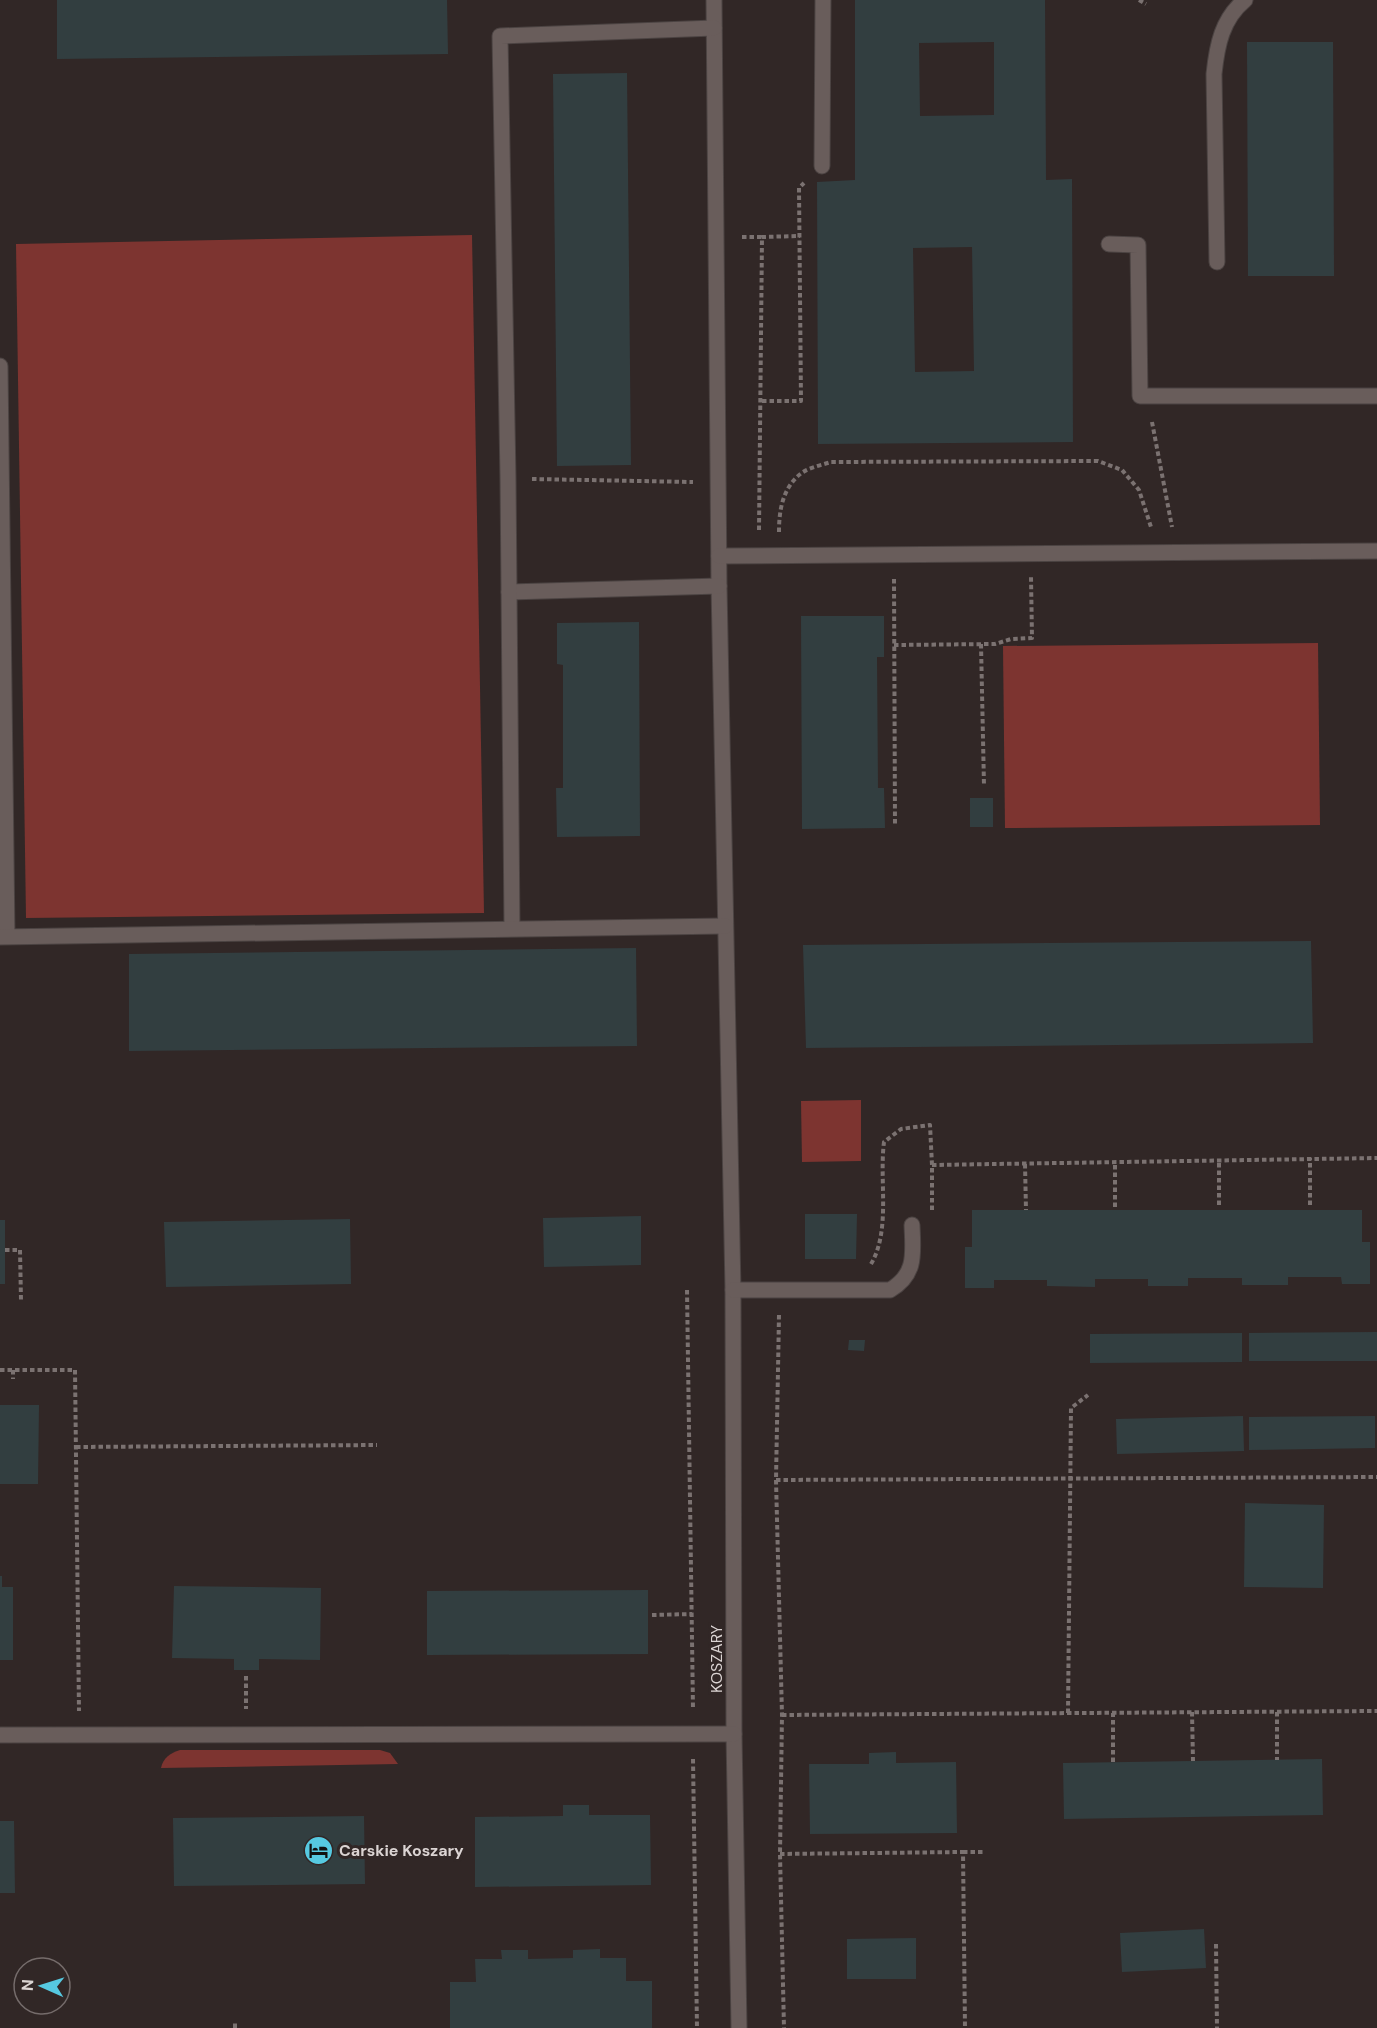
<svg xmlns="http://www.w3.org/2000/svg" width="1377" height="2028" viewBox="0 0 1377 2028" font-family="'DM Sans',sans-serif">
  <style>
    .green { fill: #7d3430 }
    .building { fill: #323e40; fill-rule: evenodd }
    .lines { fill: none; stroke-linecap: round; stroke-linejoin: round }
    .minor-casing { stroke: #4b4342; stroke-width: 17 }
    .path { stroke: #7b7271; stroke-width: 4; stroke-dasharray: 4.5 3; stroke-linecap: butt }
    .minor { stroke: #695d5b; stroke-width: 15 }
    .labels { text-anchor: middle; stroke-width: 6; stroke-linejoin: round; paint-order: stroke }
    .street-label { font-size: 16px; fill: #dbd4d3; stroke: #312726 }
    .poi-label { font-size: 16px; font-weight: bold; fill: #dbd4d3; stroke: #312726; text-anchor: start }
  </style>
  <rect width="100%" height="100%" fill="#312726"/>
  <!-- green -->
  <g class="green">
    <path d="M472 235 484 913 26 918 16 244Z"/>
    <path d="M1318 643 1320 825 1005 828 1003 646Z"/>
    <path d="M861 1100V1161L802 1162 801 1101Z"/>
    <path d="M180 1750H380L390 1753 398 1764 161 1768C163 1758 170 1753 180 1750Z"/>
  </g>
  <!-- building -->
  <g class="building">
    <path d="M57 0H447L448 54 57 59Z"/>
    <path d="M855 0H1045L1046 180 1072 179 1073 442 818 444 817 182 855 180ZM994 42V115L920 116 919 43ZM972 247 974 371 915 372 913 248Z"/>
    <path d="M1247 42H1333L1334 276H1248Z"/>
    <path d="M627 73 631 465 557 466 553 74Z"/>
    <path d="M801 616H884V657H877L878 788H884L885 828 802 829Z"/>
    <path d="M639 622 640 836 557 837 556 788H563V665L557 664V623Z"/>
    <rect x="970" y="798" width="23" height="29"/>
    <path d="M1311 941 1313 1043 806 1048 803 945Z"/>
    <path d="M636 948 637 1046 129 1051V954Z"/>
    <path d="M972 1210H1362V1242H1370V1284H1342L1341 1277H1288V1285H1242V1278H1188V1286H1148V1279H1095V1287L1047 1286V1280H994V1288H965V1247H972Z"/>
    <path d="M805 1214H857L856 1259H805Z"/>
    <path d="M641 1216V1265L544 1267 543 1218Z"/>
    <path d="M350 1219 351 1284 166 1287 164 1222Z"/>
    <rect x="0" y="1220" width="5" height="64"/>
    <path d="M1377 1332V1361H1249V1333Z"/>
    <path d="M1242 1333V1362L1090 1363V1334Z"/>
    <path d="M849 1340H865L864 1351 848 1350Z"/>
    <path d="M0 1405H39L38 1484H0Z"/>
    <path d="M1243 1416 1244 1451 1117 1454 1116 1419Z"/>
    <path d="M1375 1416V1448L1249 1450V1417Z"/>
    <path d="M1245 1503 1324 1505 1323 1588 1244 1587Z"/>
    <path d="M0 1576H2V1587H13V1660H0Z"/>
    <path d="M174 1586 321 1588 320 1660 259 1659V1670H234V1659L172 1658Z"/>
    <path d="M648 1590V1654L427 1655V1591Z"/>
    <path d="M896 1752V1763L956 1762 957 1833 810 1834 809 1764H869V1753Z"/>
    <path d="M1322 1759 1323 1815 1064 1819 1063 1763Z"/>
    <path d="M563 1805H589V1815H650L651 1885 475 1887V1817L563 1816Z"/>
    <path d="M364 1816 365 1884 174 1886 173 1818Z"/>
    <path d="M0 1821H14L15 1893H0Z"/>
    <path d="M1204 1929 1206 1968 1122 1972 1120 1933Z"/>
    <path d="M916 1938V1979H847V1939Z"/>
    <path d="M600 1949V1958H626V1981H652V2028H450V1982H476L475 1959H502L501 1950H528V1959L573 1958V1950Z"/>
  </g>
  <g class="lines">
    <defs>
      <g id="minor">
        <path d="M714 0 719 586 733 1290 734 1734 739 2028"/>
        <path d="M822 166 823 0"/>
        <path d="M1109 244 1138 245 1140 396H1377"/>
        <path d="M1217 262 1214 74C1217 45 1222 19 1245 0"/>
        <path d="M0 366 7 936"/>
        <path d="M719 556 1377 551"/>
        <path d="M509 592 719 586"/>
        <path d="M512 928 508 478 500 36 714 28"/>
        <path d="M0 937 725 926"/>
        <path d="M733 1290H890C917 1274 913 1253 912 1225"/>
        <path d="M0 1735 734 1734"/>
      </g>
    </defs>
    <!-- minor casing -->
    <use href="#minor" class="minor-casing"/>
    <!-- path -->
    <g class="path">
      <path d="M1139 0 1146 4"/>
      <path d="M742 237H762"/>
      <path d="M762 401H801L799 188 804 183"/>
      <path d="M1152 422 1172 527"/>
      <path d="M532 479 693 482"/>
      <path d="M759 530 762 237 800 236"/>
      <path d="M779 532C779 509 783 486 803 472 811 467 822 465 831 462L1098 461 1122 470 1139 490 1151 527"/>
      <path d="M894 579 895 825"/>
      <path d="M981 644 984 786"/>
      <path d="M894 645 995 644 1011 639 1032 638 1031 577"/>
      <path d="M1025 1164 1026 1210"/>
      <path d="M1219 1205V1160"/>
      <path d="M1310 1205V1158"/>
      <path d="M1115 1207V1162"/>
      <path d="M932 1210V1165L1377 1158"/>
      <path d="M5 1250H20L21 1300"/>
      <path d="M871 1264C891 1230 879 1181 884 1142L901 1129 930 1125 932 1165"/>
      <path d="M687 1290 693 1709"/>
      <path d="M779 1315 776 1480 782 1715 780 1854 784 2028"/>
      <path d="M0 1370H75L79 1711"/>
      <path d="M13 1370V1379"/>
      <path d="M76 1447 377 1445"/>
      <path d="M776 1480 1377 1477"/>
      <path d="M652 1615 692 1614"/>
      <path d="M246 1676V1709"/>
      <path d="M1192 1712 1193 1761"/>
      <path d="M1277 1712V1760"/>
      <path d="M1068 1713 1071 1408 1088 1395"/>
      <path d="M782 1715 1377 1711"/>
      <path d="M693 1759 697 2028"/>
      <path d="M1113 1762V1713"/>
      <path d="M963 1852H985"/>
      <path d="M780 1854 963 1852 965 2028"/>
      <path d="M1216 1944 1217 2028"/>
      <path d="M235 2028V2023"/>
    </g>
    <!-- minor -->
    <use href="#minor" class="minor"/>
  </g>
  <!-- icons -->
  <defs>
    <symbol id="hotel-disc" viewBox="-11 -11 22 22"><circle r="9.5" fill="#56c9e1" stroke="#312726"/><path d="M-6-4.5h1.5V1H6V5H4.5V3h-9V5H-6ZM-4 0a1.8 1.8 0 1 1 3.6 0ZM.5 0V-2.5h3Q6-2.5 6 0Z" fill="#111"/></symbol>
  </defs>
  <g fill-rule="evenodd">
    <use href="#hotel-disc" x="302" y="1834" width="33" height="33"/>
  </g>
  <g class="labels">
    <!-- street labels -->
    <g class="street-label">
      <text transform="translate(716 1659) rotate(-90)" y="6">KOSZARY</text>
    </g>
    <!-- poi labels -->
    <g class="poi-label">
      <text x="339" y="1856">Carskie Koszary</text>
    </g>
  </g>
  <!-- north arrow -->
  <g transform="translate(42 1986) rotate(273)"><circle r="28" fill="#312726" stroke="#756c6b" stroke-width="1.5"/>
  <path d="M0-4.5L10 22L0 15L-10 22Z" fill="#56c9e1"/>
  <text y="-9" font-size="16" font-weight="bold" text-anchor="middle" fill="#dbd4d3">N</text>
  </g>
</svg>
